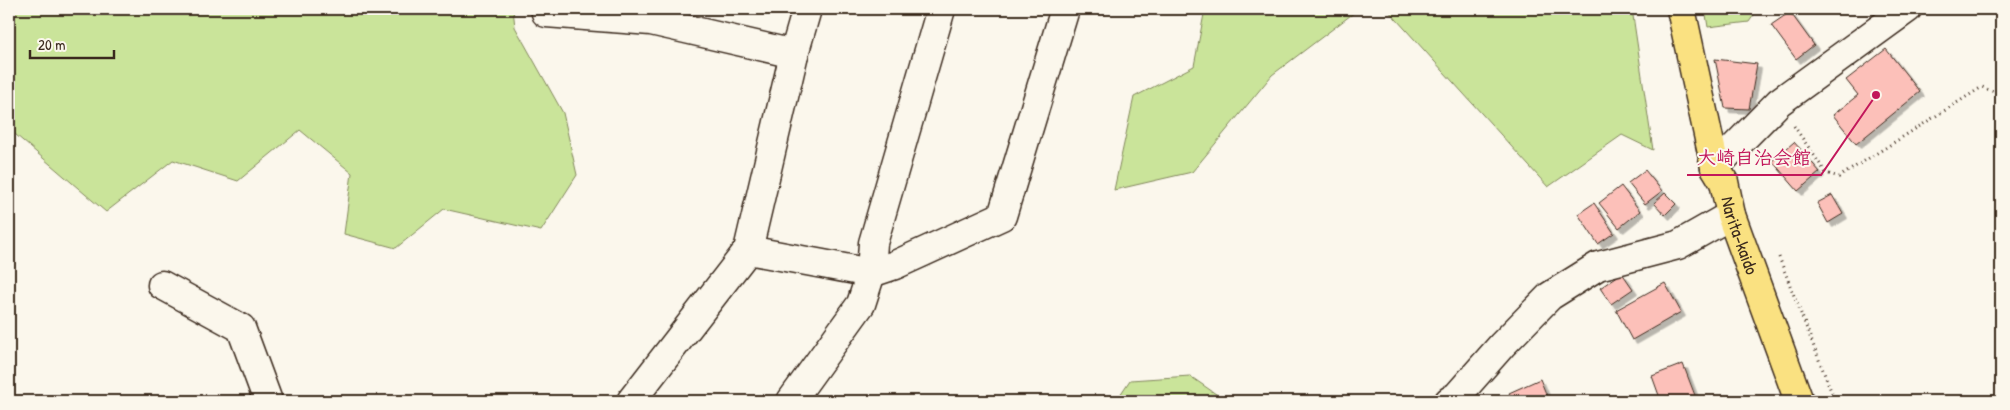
<svg xmlns="http://www.w3.org/2000/svg" width="2010" height="410" viewBox="0 0 2010 410" font-family="'Patrick Hand','Klee One',sans-serif">
  <style>
    .green { fill: #cae49a; stroke: #82875c }
    .building { fill: #fcc0b9; stroke: #3b2a1e; filter: url(#shadow) }
    .lines { fill: none; stroke-linecap: round; stroke-linejoin: round }
    .minor-casing { stroke: #3b2a1e; stroke-width: 31 }
    .highway-casing { stroke: #3b2a1e; stroke-width: 31 }
    .path { stroke: #3b2a1e; stroke-width: 3; stroke-dasharray: 1 4; stroke-linecap: butt }
    .minor { stroke: #fbf7ec; stroke-width: 28 }
    .highway { stroke: #fae181; stroke-width: 28 }
    .labels { text-anchor: middle; stroke-width: 4; stroke-linejoin: round; paint-order: stroke }
    .street-label { font-size: 18px; fill: #3b2a1e; stroke: #fbf7ec }
    .leader { fill: none; stroke: #c2185b; stroke-width: 2 }
    .callout-dot { fill: #c2185b; stroke: #fbf7ec; stroke-width: 2 }
    .callout-label { font-size: 19px; text-anchor: middle; font-weight: bold; fill: #c2185b; stroke: #fbf7ec; stroke-width: 4; stroke-linejoin: round; paint-order: stroke }
  </style>
  <defs>
    <filter id="shadow"><feDropShadow dx="4.5" dy="4.5" stdDeviation="0" flood-color="#0004"/></filter>
  </defs>
  <rect width="100%" height="100%" fill="#fbf7ec"/>
  <filter id="ink" filterUnits="userSpaceOnUse"><feTurbulence type="fractalNoise" baseFrequency=".02" numOctaves="2"/><feDisplacementMap in="SourceGraphic" scale="10" xChannelSelector="R" yChannelSelector="G"/><feConvolveMatrix kernelMatrix="1 2 1 2 8 2 1 2 1" color-interpolation-filters="sRGB"/></filter>
  <g filter="url(#ink)">
    <!-- green -->
    <g class="green">
      <path d="M9 9H513L515 27 563 113 577 175 541 231 444 209 396 248 344 234 352 173 300 130 238 181 173 160 106 212 9 129Z"/>
      <path d="M1205 9H1359L1272 75 1192 172 1114 190 1134 97 1194 66Z"/>
      <path d="M1387 9H1632L1653 150 1622 135 1548 187Z"/>
      <path d="M1705 9H1758L1749 22 1708 27Z"/>
      <path d="M1190 376 1226 401H1116L1130 380Z"/>
    </g>
    <!-- building -->
    <g class="building">
      <path d="M1790 12 1814 45 1796 59 1771 25Z"/>
      <path d="M1886 49 1920 92 1856 144 1833 115 1858 95 1846 80Z"/>
      <path d="M1715 59 1757 64 1749 109 1725 108Z"/>
      <path d="M1794 142 1820 172 1798 191 1772 161Z"/>
      <path d="M1645 170 1662 191 1645 204 1628 183Z"/>
      <path d="M1621 186 1640 211 1619 228 1599 203Z"/>
      <path d="M1665 193 1676 204 1665 215 1654 203Z"/>
      <path d="M1832 195 1843 214 1828 223 1817 203Z"/>
      <path d="M1594 203 1614 233 1598 244 1578 214Z"/>
      <path d="M1622 273 1633 289 1611 304 1600 288Z"/>
      <path d="M1665 283 1681 312 1632 340 1616 310Z"/>
      <path d="M1683 364 1696 398 1688 401H1661L1652 376Z"/>
      <path d="M1540 379 1549 401H1513L1509 393Z"/>
    </g>
    <g class="lines">
      <defs>
        <g id="minor">
          <path d="M545 9 546 13 651 21 794 54"/>
          <path d="M1715 167 1779 102 1907 9"/>
          <path d="M748 250 871 273 895 265 1002 216 1065 9"/>
          <path d="M162 285 241 328 268 401"/>
          <path d="M631 401 748 250 794 54 807 9"/>
          <path d="M791 401 861 304 871 273 873 243 941 9"/>
          <path d="M1449 401 1457 396 1502 345 1550 296 1598 266 1678 245 1731 215"/>
        </g>
        <g id="highway">
          <path id="s1" d="M1681 9 1715 167 1724 182 1731 215 1799 401"/>
        </g>
      </defs>
      <!-- minor casing -->
      <use href="#minor" class="minor-casing"/>
      <!-- highway casing -->
      <use href="#highway" class="highway-casing"/>
      <!-- path -->
      <g class="path">
        <path d="M1794 126 1826 173 1839 177 1982 87 2001 95"/>
        <path d="M1779 257 1835 401"/>
      </g>
      <!-- minor -->
      <use href="#minor" class="minor"/>
      <!-- highway -->
      <use href="#highway" class="highway"/>
    </g>
  </g>
  <g class="labels">
    <!-- street labels -->
    <g class="street-label">
      <text dy="6" stroke="none"><textPath href="#s1" startOffset="235">Narita-kaido</textPath></text>
    </g>
  </g>
  <!-- callouts -->
  <path class="leader" d="M1876 95L1821 175H1687"/>
  <circle class="callout-dot" cx="1876" cy="95" r="5"/>
  <g class="callout-label">
    <text x="1754" y="164">大崎自治会館</text>
  </g>
  <!-- margin -->
  <rect width="2010" height="410" fill="none" stroke="#fbf7ec" stroke-width="30"/>
  <rect x="15" y="15" width="1980" height="380" fill="none" stroke="#3b2a1e" stroke-width="2" filter="url(#ink)"/>
  <!-- scale -->
  <path d="M30 50v8h84v-8" fill="none" stroke="#3b2a1e" stroke-width="2.5"/>
  <text x="38" y="50" font-size="15" fill="#3b2a1e" stroke="#fbf7ec" stroke-width="4" paint-order="stroke">20 m</text>
</svg>
